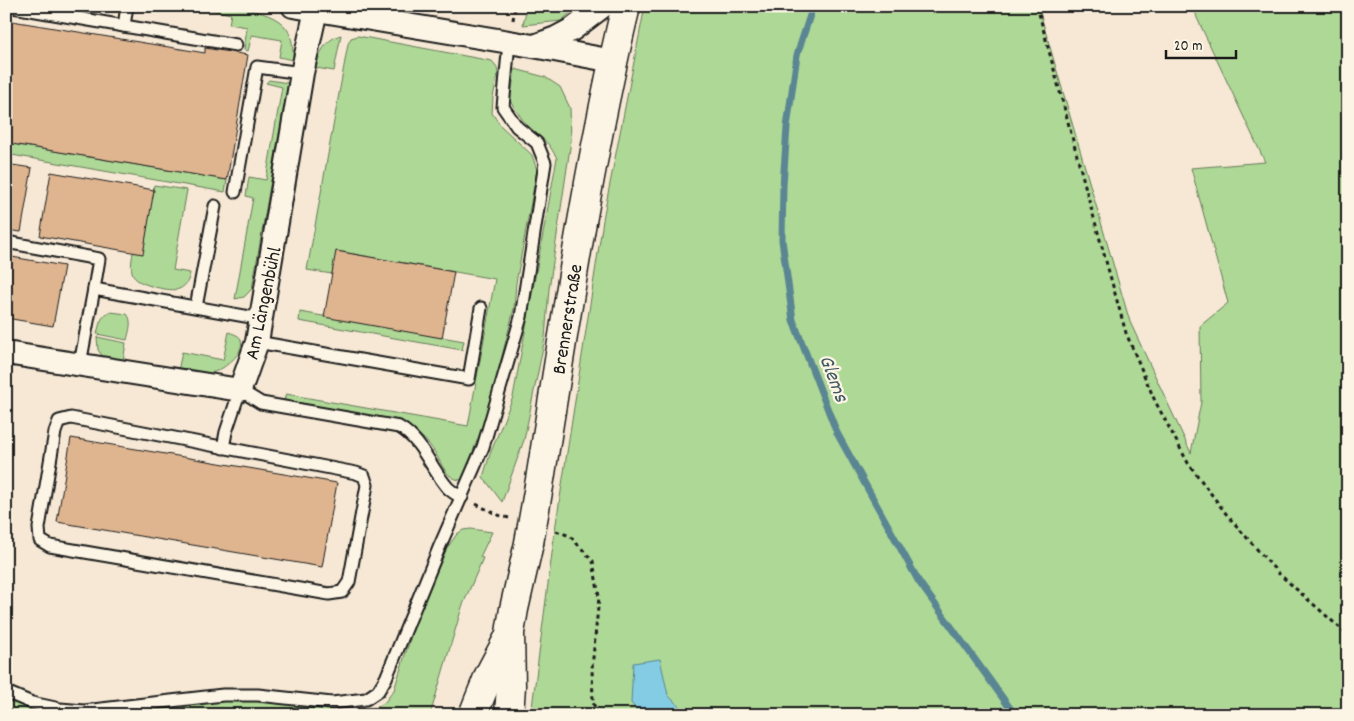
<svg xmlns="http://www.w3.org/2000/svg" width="1354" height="721" viewBox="0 0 1354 721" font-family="Dekko,sans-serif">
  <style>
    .green { fill: #aed896; stroke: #657a59 }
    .water { fill: #83cce3; stroke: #5a8693 }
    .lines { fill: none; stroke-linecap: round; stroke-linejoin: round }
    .stream { stroke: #5a8693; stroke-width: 7 }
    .building { fill: #dfb590; stroke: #1c1c1c }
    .lane-casing { stroke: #1c1c1c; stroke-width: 15 }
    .street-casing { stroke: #1c1c1c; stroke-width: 26 }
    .secondary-casing { stroke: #1c1c1c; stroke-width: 31 }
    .path { stroke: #1c1c1c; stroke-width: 3; stroke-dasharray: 4 4; stroke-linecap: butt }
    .lane { stroke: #fcf5e5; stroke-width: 11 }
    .street { stroke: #fcf5e5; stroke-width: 22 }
    .secondary { stroke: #fcf5e5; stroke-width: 28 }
    .secondary-bridge-casing { stroke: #1c1c1c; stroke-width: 31; stroke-linecap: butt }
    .secondary-bridge { stroke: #fcf5e5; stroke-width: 28 }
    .labels { text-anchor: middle; stroke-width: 4.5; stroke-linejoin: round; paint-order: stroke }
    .street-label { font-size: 20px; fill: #1c1c1c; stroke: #fcf5e5 }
    .water-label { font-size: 21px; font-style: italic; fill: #405a62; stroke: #fcf5e5 }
  </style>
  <rect width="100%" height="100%" fill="#f6e8d4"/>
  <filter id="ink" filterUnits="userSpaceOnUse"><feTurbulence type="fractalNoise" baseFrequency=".02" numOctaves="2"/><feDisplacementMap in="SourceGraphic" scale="10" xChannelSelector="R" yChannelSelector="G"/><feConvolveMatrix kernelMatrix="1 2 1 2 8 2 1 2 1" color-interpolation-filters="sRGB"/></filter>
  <g filter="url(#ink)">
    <!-- green -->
    <g class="green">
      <path d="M190 6C216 6 270 5 287 29 293 38 293 49 293 60L279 57 282 40 252 35 248 51 244 50 247 27 229 24 231 14Z"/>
      <path d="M527 6H579L561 21 523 25Z"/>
      <path d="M645 6H1038L1130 322 1191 453 1201 402 1200 326 1228 303 1191 168 1265 162 1197 18 1194 6H1348V715H531L555 530 604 214Z"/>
      <path d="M341 35 334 71 316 68C320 53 324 40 341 35Z"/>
      <path d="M358 36 492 61 497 67 498 74 493 97 492 113 501 126 532 155 537 170 516 283 514 309 487 415 462 480C444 480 441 459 431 447 423 436 412 429 401 421L284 400 286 394 468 426 495 279 337 251 332 274 307 270 348 44 351 38Z"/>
      <path d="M515 69 545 77 560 87 570 108 571 141 549 289 545 338 524 440 502 502 483 477 490 454 513 397 557 158 549 145 524 122 510 101Z"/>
      <path d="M269 80 288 83 252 289 244 297 235 299 253 198 246 196 249 177 266 180 282 87 266 83Z"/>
      <path d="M6 143 227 180 225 192 6 154Z"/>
      <path d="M154 185 187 190 173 270 190 273C189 280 186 286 179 289 171 292 140 285 135 278 129 270 132 261 133 252L143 253Z"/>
      <path d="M111 312 127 314C133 321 129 331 127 340L97 334C100 322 100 317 111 312Z"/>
      <path d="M300 312 464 341 462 350 299 321Z"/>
      <path d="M229 332C233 334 240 335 241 340 245 353 224 369 214 372 203 376 190 372 178 371L182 352 223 360Z"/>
      <path d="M97 337 126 343 123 362 104 358 98 350Z"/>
      <path d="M471 529 492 532 480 557 483 558 462 607 430 715H112L225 701H260L344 712 374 709 385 702 394 690 419 611 447 548 457 534 463 530Z"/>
      <path d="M6 699 39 712 58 715H6Z"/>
    </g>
    <!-- water -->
    <path class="water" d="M660 659 668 695 687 715H641L631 703 633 663Z"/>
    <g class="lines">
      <!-- stream -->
      <path class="stream" d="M813 6 797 55 787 127 783 186 782 240 793 320 837 433 919 582 1015 715"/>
    </g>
    <!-- building -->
    <g class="building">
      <path d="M6 20 205 53V48L248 55 227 180 6 143Z"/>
      <path d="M6 164 32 168 21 232 6 230Z"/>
      <path d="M51 172 154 190 143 254 40 236Z"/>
      <path d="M336 251 454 272 442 338 324 317Z"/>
      <path d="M6 256 64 266 53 326 6 318Z"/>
      <path d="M71 438 337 483 322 567 57 522Z"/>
    </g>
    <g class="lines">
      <defs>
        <g id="lane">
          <path d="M127 6 124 26 236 45"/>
          <path d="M13 7 124 26"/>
          <path d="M235 192 257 67 302 73"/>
          <path d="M6 242 99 259 94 289"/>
          <path d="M196 307 215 206"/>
          <path d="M257 342 469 379 481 308"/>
          <path d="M80 364 94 289 262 319"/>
          <path d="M71 418 356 473 364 476 367 485 349 582 342 592 329 594 50 546 40 540 39 528 55 432 59 421Z"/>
          <path d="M223 448 226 432 240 390 261 403 399 427C422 440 431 469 448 488 452 492 457 495 462 497"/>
          <path d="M6 692 32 703 60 709 84 711 223 695H258L332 703 366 699 378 691 386 678 439 548 483 447 521 317 545 163 537 143 517 127 503 107 509 42"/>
        </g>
        <g id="street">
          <path d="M293 6 533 46 613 61"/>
          <path d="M534 46 556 38 573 29 603 6"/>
          <path d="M6 353 240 390 257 342 302 73 316 10"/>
        </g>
        <g id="secondary">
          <path d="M539 486C565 325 588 164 626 6"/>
          <path d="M473 715 489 675 509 637"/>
          <path d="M509 715 511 686 510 633 514 609 529 543"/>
        </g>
      </defs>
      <!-- lane casing -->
      <use href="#lane" class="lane-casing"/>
      <!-- street casing -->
      <use href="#street" class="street-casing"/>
      <!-- secondary casing -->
      <use href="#secondary" class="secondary-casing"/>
      <!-- path -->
      <g class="path">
        <path d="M1037 6 1087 193 1126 333 1155 401 1188 463 1227 515 1277 572 1348 635"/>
        <path d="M513 20 515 6"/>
        <path d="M476 504 498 515 509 518"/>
        <path d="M556 531 570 536 593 561 599 597 592 668 593 702 597 715"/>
      </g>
      <!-- lane -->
      <use href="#lane" class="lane"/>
      <!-- street -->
      <use href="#street" class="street"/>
      <!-- secondary -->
      <use href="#secondary" class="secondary"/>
      <defs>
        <path id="secondary-bridge" d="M529 543 539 486"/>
      </defs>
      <!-- secondary-bridge casing -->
      <use href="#secondary-bridge" class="secondary-bridge-casing"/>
      <!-- secondary-bridge -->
      <use href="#secondary-bridge" class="secondary-bridge"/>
    </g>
  </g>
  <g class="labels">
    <!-- street labels -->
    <g class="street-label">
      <text transform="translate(262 303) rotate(-78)" y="7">Am Längenbühl</text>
      <text transform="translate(566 319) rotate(-81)" y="7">Brennerstraße</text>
    </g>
    <!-- water labels -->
    <g class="water-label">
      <text transform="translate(835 378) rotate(69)" y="7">Glems</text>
    </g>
  </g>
  <!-- margin -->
  <rect width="1354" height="721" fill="none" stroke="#fcf5e5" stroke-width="25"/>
  <rect x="12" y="12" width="1329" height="696" fill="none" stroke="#1c1c1c" stroke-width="2" filter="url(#ink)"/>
  <!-- scale -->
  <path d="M1166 50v8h70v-8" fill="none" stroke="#1c1c1c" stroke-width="2.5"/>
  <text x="1174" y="50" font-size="15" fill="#1c1c1c" stroke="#fcf5e5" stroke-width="4" paint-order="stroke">20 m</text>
</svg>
